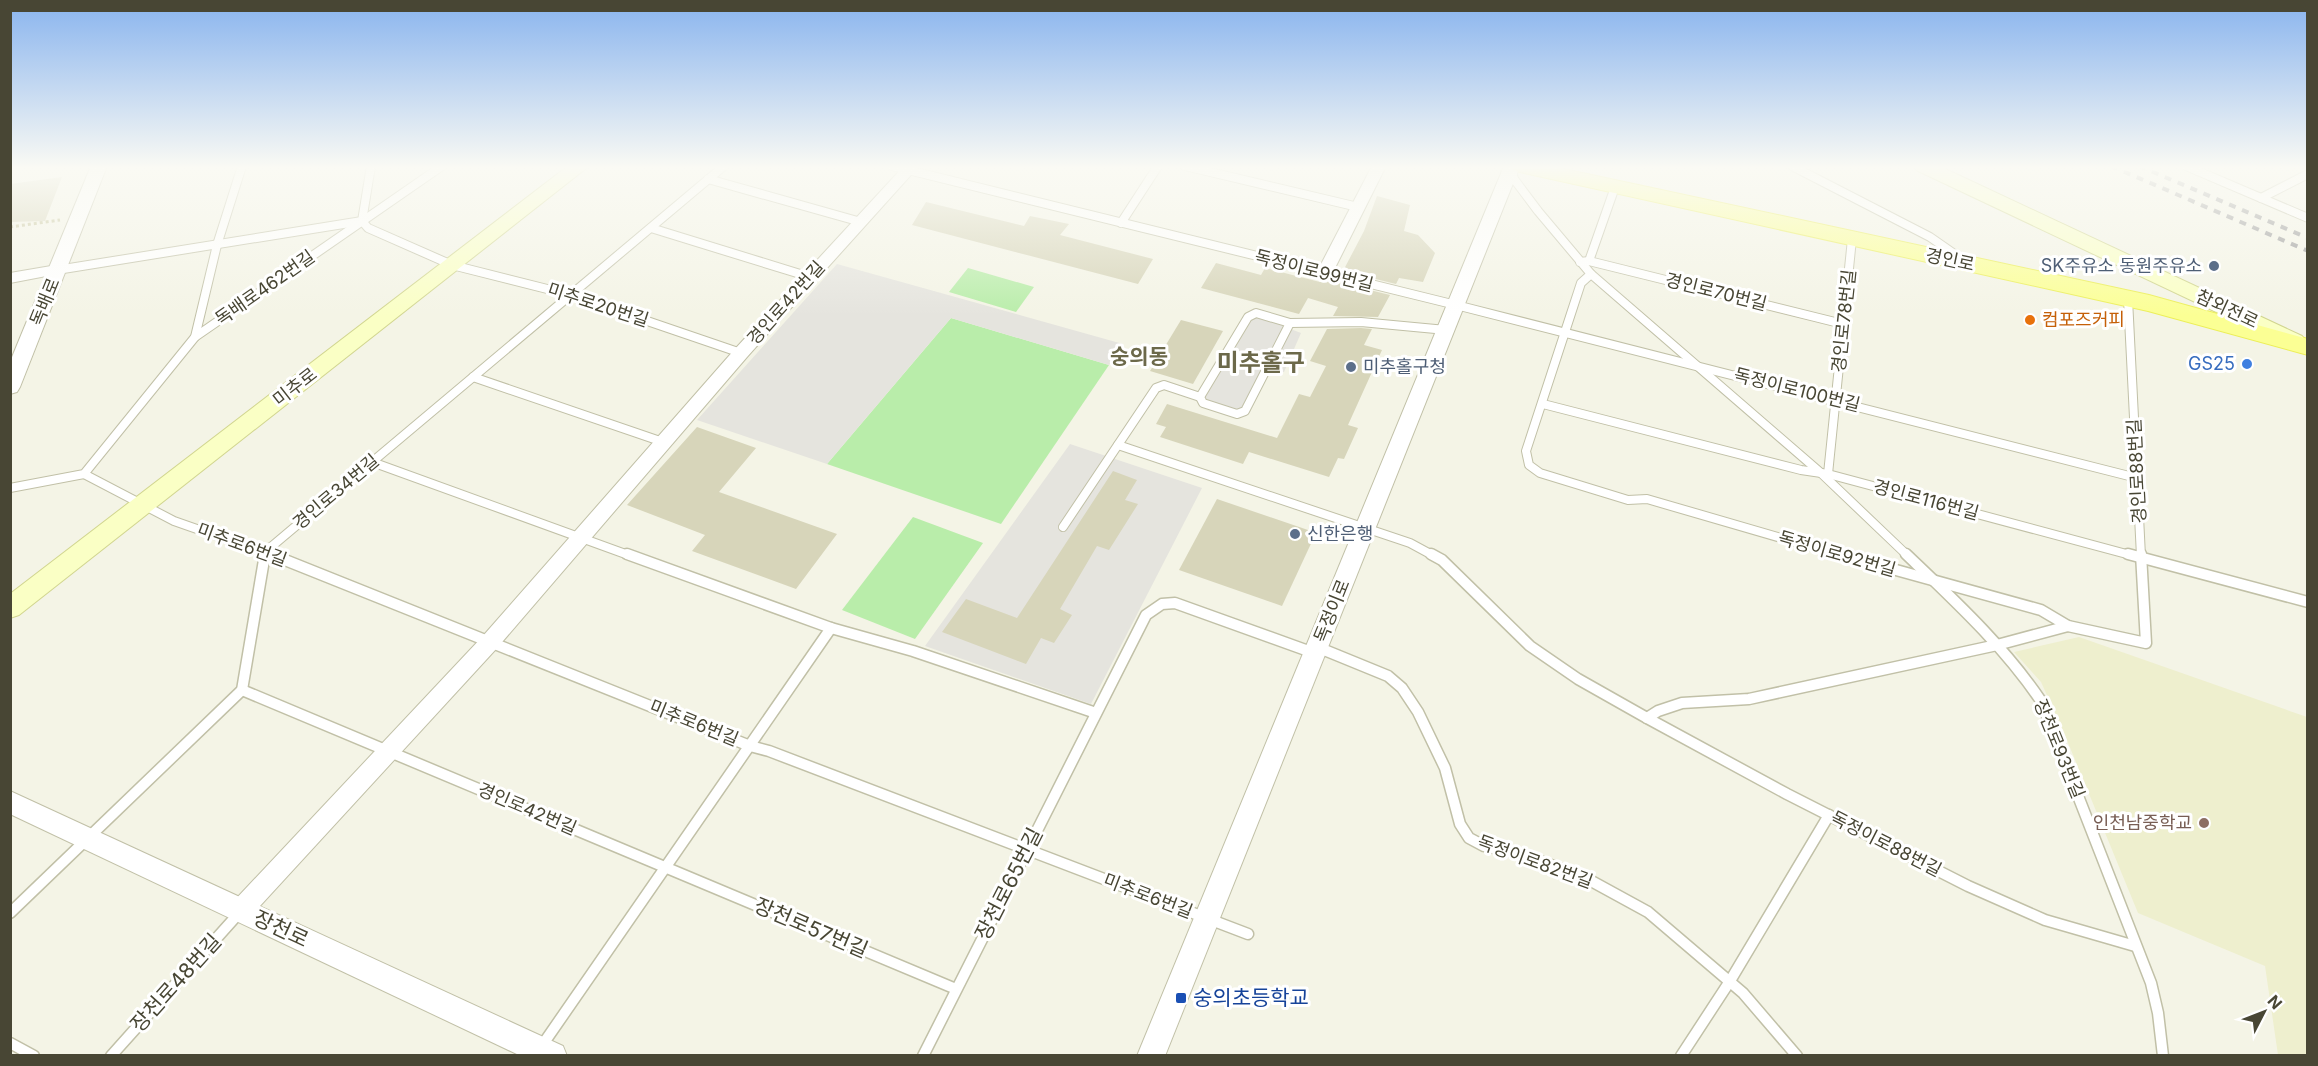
<svg xmlns="http://www.w3.org/2000/svg" width="2318" height="1066" viewBox="0 0 2318 1066" font-family="Inter,'Noto Sans KR',sans-serif">
  <style>
    .education { fill: #eeefce }
    .green { fill: #b9edaa }
    .parking { fill: #e5e4de }
    .building { fill: #d7d5ba }
    .lines { fill: none; stroke-linecap: round; stroke-linejoin: round }
    .service-far1-casing { stroke: #c1c0a7; stroke-width: 10 }
    .service-casing { stroke: #c1c0a7; stroke-width: 13 }
    .minor-casing { stroke: #c1c0a7; stroke-width: 2 }
    .tertiary-casing { stroke: #c1c0a7; stroke-width: 2 }
    .secondary-casing { stroke: #d1d58f; stroke-width: 2 }
    .primary-casing { stroke: #ecef59; stroke-width: 2 }
    .path { stroke: #c4c297; stroke-width: 3; stroke-dasharray: 3 3; stroke-linecap: butt }
    .service-far1 { stroke: #fff; stroke-width: 8 }
    .service { stroke: #fff; stroke-width: 10 }
    .minor { fill: #fff; fill-rule: evenodd }
    .tertiary { fill: #fff; fill-rule: evenodd }
    .secondary { fill: #faffc5; fill-rule: evenodd }
    .primary { fill: #fbff94; fill-rule: evenodd }
    .rail { stroke: #969696; stroke-width: 4; stroke-dasharray: 7 7; stroke-linecap: butt }
    .service-dot { fill: #5c6f8a; stroke: #fff; stroke-width: 2 }
    .food-dot { fill: #e8710a; stroke: #fff; stroke-width: 2 }
    .shop-dot { fill: #3f7fe0; stroke: #fff; stroke-width: 2 }
    .education-dot { fill: #8d6e63; stroke: #fff; stroke-width: 2 }
    .transit-dot { fill: #1a4fb4; stroke: #fff; stroke-width: 2 }
    .labels { text-anchor: middle; stroke-width: 6; stroke-linejoin: round; paint-order: stroke }
    .street-label { font-size: 18px; fill: #484634; stroke: #fff }
    .service-label { font-size: 18px; fill: #4e5e75; stroke: #fff; text-anchor: start }
    .food-label { font-size: 18px; fill: #c56008; stroke: #fff; text-anchor: start }
    .shop-label { font-size: 18px; fill: #366cbe; stroke: #fff; text-anchor: end }
    .education-label { font-size: 18px; fill: #785e54; stroke: #fff; text-anchor: end }
    .quarter-label { font-size: 21px; font-weight: bold; fill: #6c694a; stroke: #fff }
    .near-street-label { font-size: 21px; fill: #484634; stroke: #fff }
    .near-transit-label { font-size: 21px; fill: #164399; stroke: #fff; text-anchor: start }
    .district-label { font-size: 24px; font-weight: bold; fill: #6c694a; stroke: #fff }
  </style>
  <rect width="100%" height="100%" fill="#f4f4e6"/>
  <!-- education -->
  <path class="education" d="M2079 637 2307 717V1055H2278L2265 966 2138 913 2064 733 2041 682 2014 652Z"/>
  <!-- green -->
  <g class="green">
    <path d="M968 268 1034 287 1016 312 949 292Z"/>
    <path d="M951 318 1109 365 1001 524 827 464Z"/>
    <path d="M913 517 983 543 915 639 842 610Z"/>
  </g>
  <!-- parking -->
  <g class="parking">
    <path d="M837 264 959 298 1123 344 1109 365 951 318 827 464 697 420Z"/>
    <path d="M1256 313 1290 323 1288 328 1301 333 1284 372H1265L1245 411 1237 414 1200 397 1248 317Z"/>
    <path d="M1070 444 1202 488 1091 704 925 646Z"/>
  </g>
  <!-- building -->
  <g class="building">
    <path d="M62 177 45 221 10 222V184Z"/>
    <path d="M1377 196 1410 205 1404 231 1418 235 1435 253 1423 282 1399 278 1396 284 1343 271 1364 231Z"/>
    <path d="M926 202 1024 226 1030 216 1069 224 1060 235 1153 259 1138 284 912 225Z"/>
    <path d="M1216 263 1261 275 1265 268 1320 282 1325 279 1390 295 1378 317 1333 316 1338 307 1308 298 1299 314 1201 288Z"/>
    <path d="M1181 320 1223 331 1193 384 1150 371Z"/>
    <path d="M1361 328 1372 329 1364 345 1382 350 1348 425 1358 428 1344 459 1338 458 1329 477 1249 452 1243 464 1160 437 1166 427 1156 424 1167 404 1277 438 1299 394 1310 397 1326 366 1310 361 1327 329Z"/>
    <path d="M697 427 756 448 719 492 837 534 796 589 692 551 705 535 627 505Z"/>
    <path d="M1113 471 1137 480 1125 500 1138 504 1109 550 1097 546 1060 609 1072 615 1054 643 1041 638 1026 664 942 632 966 599 1017 618Z"/>
    <path d="M1217 499 1308 530 1315 535 1282 606 1179 570Z"/>
  </g>
  <g class="lines">
    <defs>
      <g id="service-far1">
        <path d="M371 166 362 221 368 228 452 265 571 295 741 353"/>
        <path d="M892 166 1456 305 2137 478"/>
        <path d="M1185 166 1358 207"/>
        <path d="M1792 166 1930 237 1963 260"/>
        <path d="M2186 166 2308 218"/>
        <path d="M1511 169 1514 179 1538 211 1591 274 1821 473 1908 556"/>
        <path d="M708 179 861 222"/>
        <path d="M2261 198 2308 174"/>
        <path d="M1121 223 1158 166"/>
        <path d="M651 228 810 277"/>
        <path d="M1589 261 1615 187"/>
        <path d="M1580 262 1589 261 1843 324"/>
        <path d="M57 270 362 221"/>
        <path d="M1591 274 1581 283 1526 451 1529 465 1540 473 1628 500 1647 499 1843 556"/>
        <path d="M2128 299 2141 556"/>
        <path d="M1256 313 1290 323 1245 411 1237 414 1203 403 1200 397 1248 317Z"/>
        <path d="M1290 323 1361 322 1446 330"/>
        <path d="M195 337 442 166"/>
        <path d="M473 377 663 442"/>
        <path d="M1543 404 1801 470 1828 474 2134 556"/>
        <path d="M1118 445 1410 543 1434 556"/>
        <path d="M372 462 631 556"/>
        <path d="M84 474 174 521 274 556"/>
        <path d="M1828 474 1852 239"/>
        <path d="M10 488 84 474 195 337 217 245 242 166"/>
        <path d="M1063 527 1156 388 1164 385 1200 397"/>
        <path d="M264 556 265 552 724 166"/>
      </g>
      <g id="service">
        <path d="M270 554 750 746 769 751 1248 934"/>
        <path d="M627 554 831 628 913 651 1096 713"/>
        <path d="M1431 554 1442 560 1530 646 1578 679 1647 718 1787 794 1968 886 2045 920 2135 946"/>
        <path d="M1838 554 2041 610 2068 626 2146 643 2141 554"/>
        <path d="M1906 554C1954 600 2004 646 2041 701L2151 983 2158 1013 2163 1056"/>
        <path d="M2128 554 2308 602"/>
        <path d="M1317 647 1388 676 1402 688 1418 712 1445 768 1460 824 1469 838 1484 846 1518 853 1584 877 1648 912 1743 993 1797 1056"/>
        <path d="M242 690 956 989"/>
        <path d="M1647 718 1658 711 1682 703 1749 699 1997 645 2068 626"/>
        <path d="M10 913 242 690 265 554"/>
        <path d="M10 1043 34 1056"/>
        <path d="M541 1047 831 628"/>
        <path d="M111 1056 240 912"/>
        <path d="M923 1056 1146 615 1162 604 1175 603 1314 653"/>
        <path d="M1681 1056 1730 981 1829 815"/>
      </g>
      <g id="minor">
        <path d="M904 166H919L747 357 497 648 249 918 241 921 233 918 230 910 233 902 483 636 735 349Z"/>
        <path d="M1372 166H1386L1332 274 1329 277H1319L1316 274Z"/>
        <path d="M57 265 62 267 65 270 62 273 10 283V273Z"/>
      </g>
      <g id="tertiary">
        <path d="M91 166H107L20 387 17 392 10 394V362Z"/>
        <path d="M1504 166H1520L1165 1056H1137Z"/>
        <path d="M10 791 563 1046 567 1056H521L10 814Z"/>
      </g>
      <g id="secondary">
        <path d="M568 166H589L19 615 10 618V594Z"/>
        <path d="M1914 166H1939L2302 336 2306 341 2302 346 2295 348 2288 346 1916 170Z"/>
      </g>
      <path id="primary" d="M1510 166H1550L2149 295 2308 339V355L2148 311 1520 172 1513 170Z"/>
    </defs>
    <!-- service-far1 casing -->
    <use href="#service-far1" class="service-far1-casing"/>
    <!-- service casing -->
    <use href="#service" class="service-casing"/>
    <!-- minor casing -->
    <use href="#minor" class="minor-casing"/>
    <!-- tertiary casing -->
    <use href="#tertiary" class="tertiary-casing"/>
    <!-- secondary casing -->
    <use href="#secondary" class="secondary-casing"/>
    <!-- primary casing -->
    <use href="#primary" class="primary-casing"/>
    <!-- path -->
    <path class="path" d="M10 227 60 220"/>
    <!-- service-far1 -->
    <use href="#service-far1" class="service-far1"/>
    <!-- service -->
    <use href="#service" class="service"/>
    <!-- minor -->
    <use href="#minor" class="minor"/>
    <!-- tertiary -->
    <use href="#tertiary" class="tertiary"/>
    <!-- secondary -->
    <use href="#secondary" class="secondary"/>
    <!-- primary -->
    <use href="#primary" class="primary"/>
    <!-- rail -->
    <g class="rail">
      <path d="M2111 166 2308 251"/>
      <path d="M2139 166 2308 238"/>
    </g>
  </g>
  <!-- sky -->
  <linearGradient id="sky" x2="0" y2="1"><stop stop-color="#89b4ee"/><stop offset="0.53" stop-color="#fafaf4"/><stop offset="1" stop-color="#fafaf4" stop-opacity="0"/></linearGradient>
  <rect width="2318" height="316" fill="url(#sky)"/>
  <!-- markers -->
  <g class="service-dot">
    <circle cx="2214" cy="266" r="6"/>
    <circle cx="1351" cy="367" r="6"/>
    <circle cx="1295" cy="534" r="6"/>
  </g>
  <circle class="food-dot" cx="2030" cy="320" r="6"/>
  <circle class="shop-dot" cx="2247" cy="364" r="6"/>
  <circle class="education-dot" cx="2204" cy="823" r="6"/>
  <rect class="transit-dot" x="1175" y="992" width="12" height="12" rx="3"/>
  <g class="labels">
    <!-- street labels -->
    <g class="street-label">
      <text transform="translate(1950 260) rotate(12)" y="6">경인로</text>
      <text transform="translate(1314 271) rotate(14)" y="6">독정이로99번길</text>
      <text transform="translate(265 288) rotate(-35)" y="6">독배로462번길</text>
      <text transform="translate(1716 292) rotate(14)" y="6">경인로70번길</text>
      <text transform="translate(45 302) rotate(-68)" y="6">독배로</text>
      <text transform="translate(786 303) rotate(-48)" y="6">경인로42번길</text>
      <text transform="translate(598 305) rotate(18)" y="6">미추로20번길</text>
      <text transform="translate(2227 309) rotate(25)" y="6">참외전로</text>
      <text transform="translate(1844 321) rotate(-84)" y="6">경인로78번길</text>
      <text transform="translate(295 387) rotate(-38)" y="6">미추로</text>
      <text transform="translate(1797 390) rotate(14)" y="6">독정이로100번길</text>
      <text transform="translate(2137 471) rotate(-93)" y="6">경인로88번길</text>
      <text transform="translate(336 492) rotate(-40)" y="6">경인로34번길</text>
      <text transform="translate(1926 500) rotate(15)" y="6">경인로116번길</text>
      <text transform="translate(242 545) rotate(20)" y="6">미추로6번길</text>
      <text transform="translate(1837 554) rotate(16)" y="6">독정이로92번길</text>
      <text transform="translate(1332 611) rotate(-68)" y="6">독정이로</text>
      <text transform="translate(694 723) rotate(22)" y="6">미추로6번길</text>
      <text transform="translate(2059 749) rotate(68)" y="6">장천로93번길</text>
      <text transform="translate(527 809) rotate(23)" y="6">경인로42번길</text>
      <text transform="translate(1886 844) rotate(27)" y="6">독정이로88번길</text>
      <text transform="translate(1535 862) rotate(20)" y="6">독정이로82번길</text>
      <text transform="translate(1148 896) rotate(21)" y="6">미추로6번길</text>
    </g>
    <!-- service labels -->
    <g class="service-label">
      <text x="2202" y="272" text-anchor="end">SK주유소 동원주유소</text>
      <text x="1363" y="373">미추홀구청</text>
      <text x="1307" y="540">신한은행</text>
    </g>
    <!-- food labels -->
    <g class="food-label">
      <text x="2042" y="326">컴포즈커피</text>
    </g>
    <!-- shop labels -->
    <g class="shop-label">
      <text x="2235" y="370">GS25</text>
    </g>
    <!-- education labels -->
    <g class="education-label">
      <text x="2192" y="829">인천남중학교</text>
    </g>
    <!-- quarter labels -->
    <g class="quarter-label">
      <text x="1139" y="364">숭의동</text>
    </g>
    <!-- near-street labels -->
    <g class="near-street-label">
      <text transform="translate(1009 884) rotate(-63)" y="7">장천로65번길</text>
      <text transform="translate(811 928) rotate(23)" y="7">장천로57번길</text>
      <text transform="translate(281 929) rotate(25)" y="7">장천로</text>
      <text transform="translate(176 983) rotate(-48)" y="7">장천로48번길</text>
    </g>
    <!-- near-transit labels -->
    <g class="near-transit-label">
      <text x="1193" y="1005">숭의초등학교</text>
    </g>
    <!-- district labels -->
    <g class="district-label">
      <text x="1261" y="371">미추홀구</text>
    </g>
  </g>
  <!-- border -->
  <rect width="2318" height="1066" fill="none" stroke="#484634" stroke-width="24"/>
  <!-- north arrow -->
  <g transform="translate(2264 1012) rotate(48)" stroke="#ffffff" stroke-width="4.5" paint-order="stroke">
  <path d="M0-4.5L10 22L0 15L-10 22Z" fill="#484634"/>
  <text y="-9" font-size="16" font-weight="bold" text-anchor="middle" fill="#484634">N</text>
  </g>
</svg>
